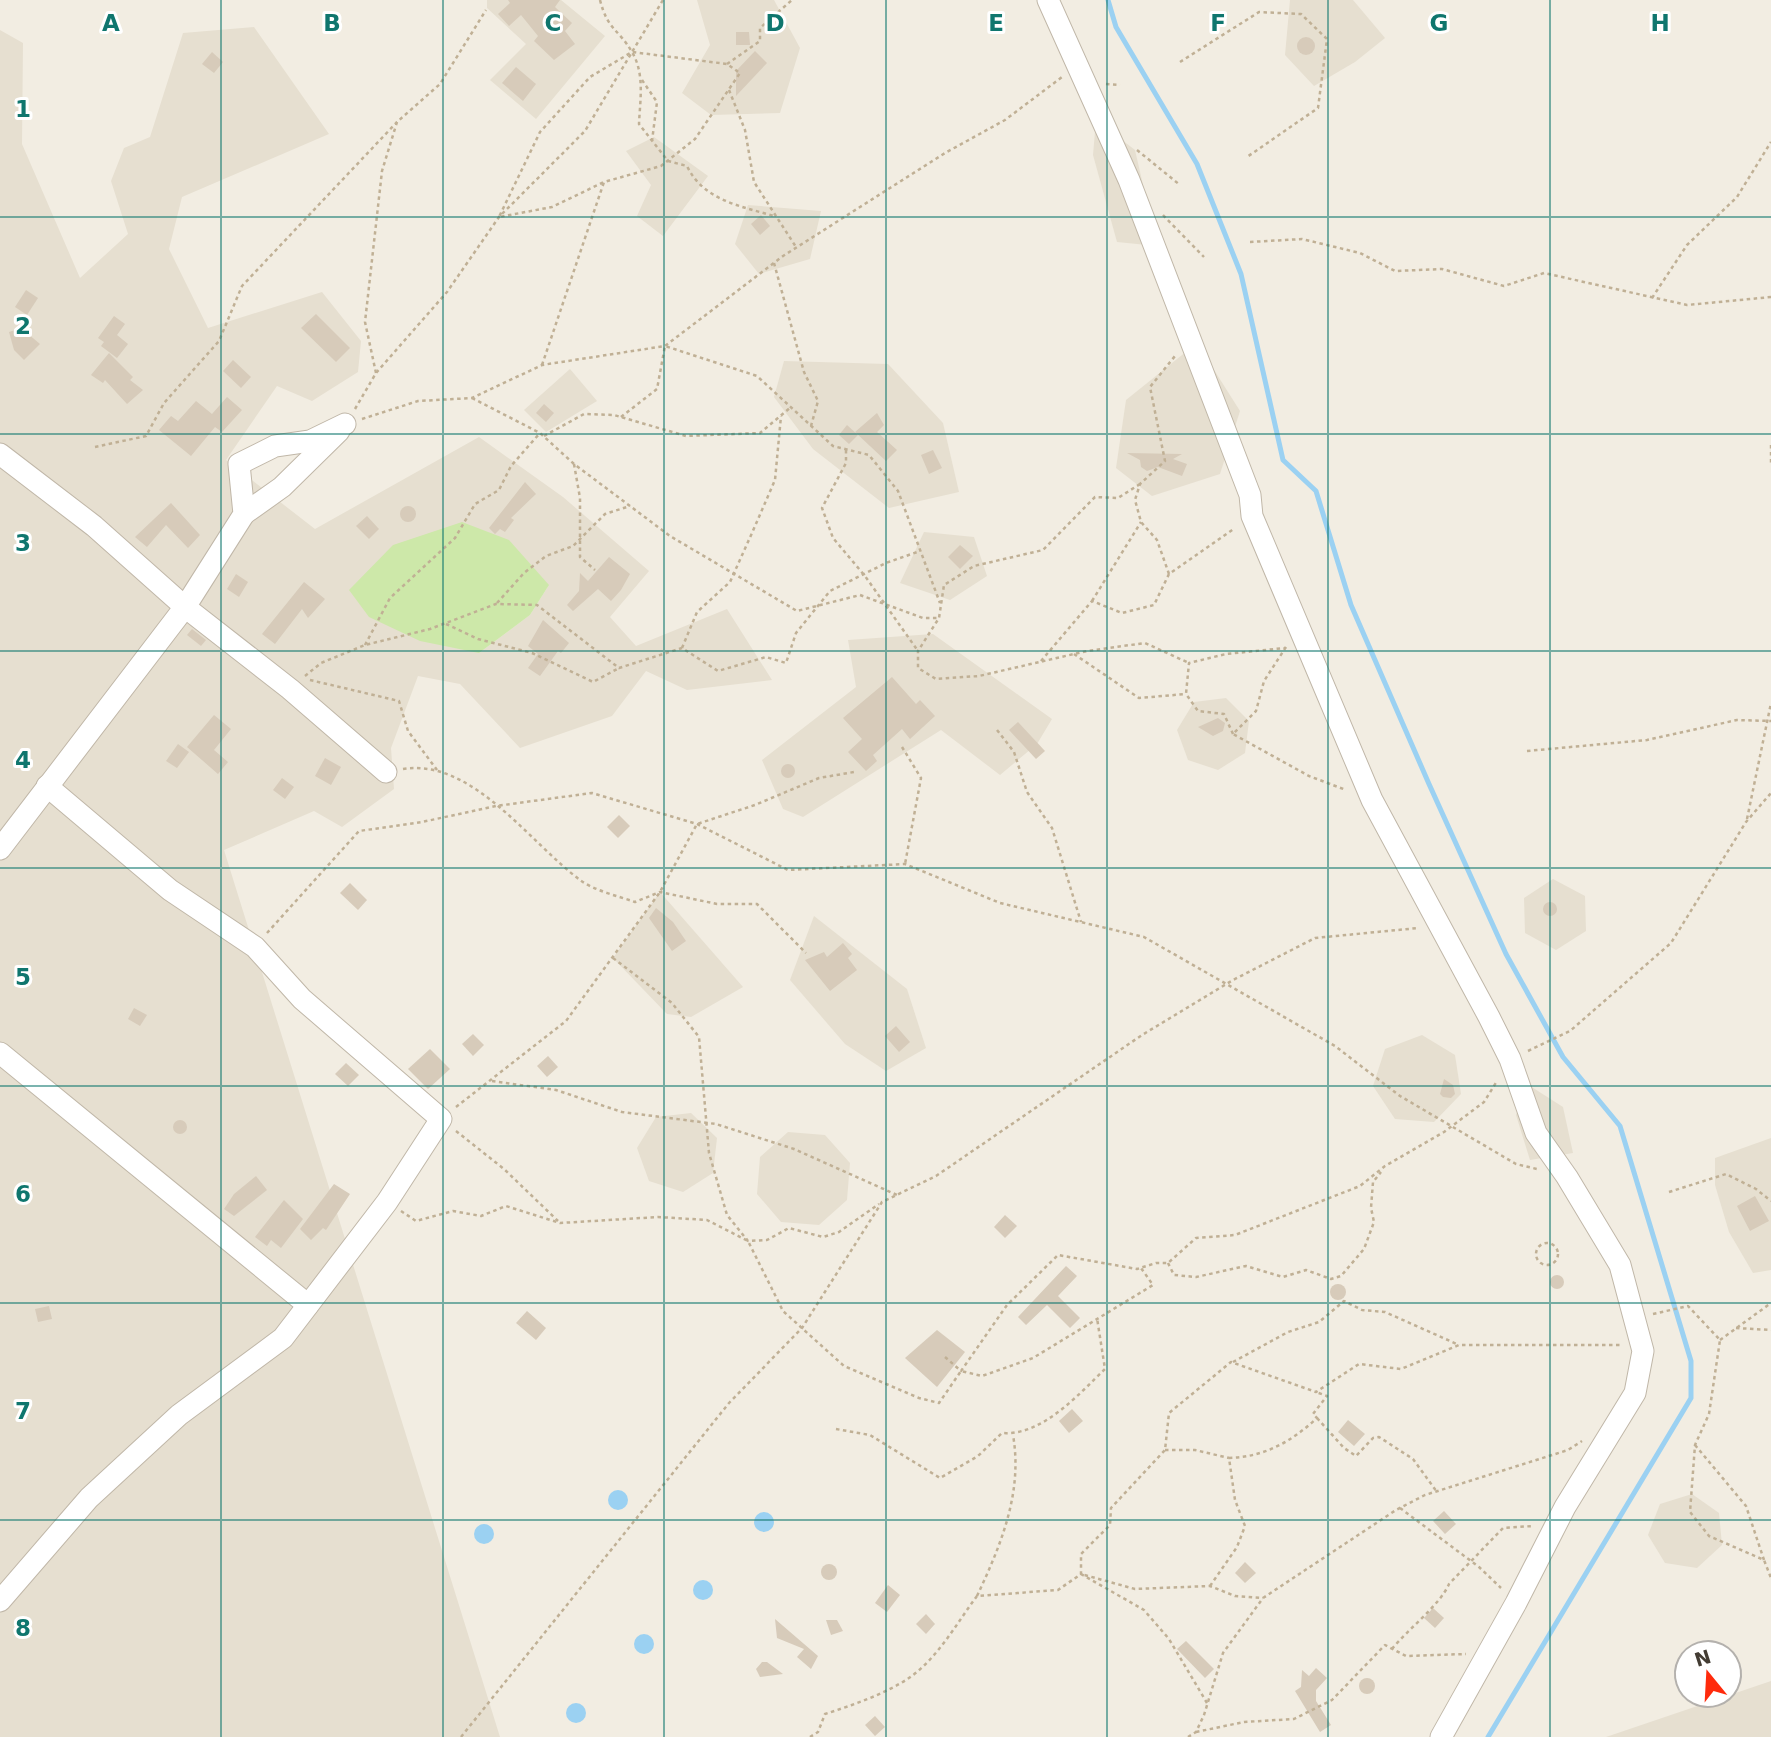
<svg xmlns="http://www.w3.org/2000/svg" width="1771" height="1737" viewBox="0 0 1771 1737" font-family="'DejaVu Sans',sans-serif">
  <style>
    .residential { fill: #e6dfd0; fill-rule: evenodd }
    .green { fill: #cde8a9 }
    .water { fill: #9bd1f2 }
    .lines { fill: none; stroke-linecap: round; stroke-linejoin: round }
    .stream { stroke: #9bd1f2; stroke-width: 5 }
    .building { fill: #d7cbba }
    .street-casing { stroke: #c0b7a8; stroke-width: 23 }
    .path { stroke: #c0b095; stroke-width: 2.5; stroke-dasharray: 3.5 3.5; stroke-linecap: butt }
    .street { stroke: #fff; stroke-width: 21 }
    .grid { fill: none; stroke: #0f766e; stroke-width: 2; stroke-opacity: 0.55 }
    .grid-label { font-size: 23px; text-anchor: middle; font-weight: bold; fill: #0f766e; stroke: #fff; stroke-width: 6; stroke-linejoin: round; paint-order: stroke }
  </style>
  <rect width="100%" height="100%" fill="#f2ede2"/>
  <!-- residential -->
  <g class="residential">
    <path d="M487 0H561L605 36 536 119 490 80 526 44 487 8Z"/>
    <path d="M697 0H774L800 48 780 113 711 115 682 93 710 45Z"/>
    <path d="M1290 0H1353L1385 38 1355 62 1314 86 1285 55Z"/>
    <path d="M254 27 329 134 182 197 169 249 208 328 322 292 361 341 358 372 312 401 277 386 226 460 315 529 479 437 563 497 649 571 610 617 636 646 727 609 772 680 687 690 646 671 612 716 520 748 460 684 418 676 391 748 394 789 342 827 314 811 224 850 500 1737H0V30L23 43 22 144 80 278 128 234 111 181 124 148 150 137 183 33ZM549 585 530 615 479 653Z"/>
    <path d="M1096 120 1135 150 1157 246 1117 242 1093 155Z"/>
    <path d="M654 137 708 176 663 236 637 216 651 185 626 151Z"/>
    <path d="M748 205 821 211 810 259 759 274 735 244Z"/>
    <path d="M1197 343 1240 411 1220 474 1152 496 1116 468 1126 400Z"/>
    <path d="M784 361 888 364 943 423 959 492 889 508 813 449 774 397Z"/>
    <path d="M570 369 597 401 546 432 524 410Z"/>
    <path d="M924 532 974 537 987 576 950 600 900 583Z"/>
    <path d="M933 634 1052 719 1037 744 1000 775 941 730 803 817 783 809 762 760 856 687 848 640Z"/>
    <path d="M1226 698 1249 721 1245 753 1218 770 1188 760 1177 730 1194 702Z"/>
    <path d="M1553 879 1585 896 1586 931 1556 950 1525 933 1524 898Z"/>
    <path d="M660 892 743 987 691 1017 667 1014 613 958Z"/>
    <path d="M814 916 907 989 926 1048 886 1071 845 1044 790 980Z"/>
    <path d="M1422 1035 1455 1055 1461 1094 1434 1122 1395 1119 1373 1086 1385 1049Z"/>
    <path d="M1527 1084 1563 1107 1573 1153 1530 1160 1516 1115Z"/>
    <path d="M691 1113 717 1138 713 1173 683 1192 649 1181 637 1148 656 1117Z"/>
    <path d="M788 1132 825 1135 850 1163 847 1200 819 1225 781 1222 757 1194 760 1157Z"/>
    <path d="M1771 1138V1270L1753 1273 1729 1232 1715 1185V1158Z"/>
    <path d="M1692 1494 1719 1513 1722 1545 1697 1568 1665 1563 1648 1535 1660 1504Z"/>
    <path d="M1771 1681V1737H1606Z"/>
  </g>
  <!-- green -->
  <path class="green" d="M462 522 509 540 549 585 530 615 479 653 420 641 369 617 349 590 393 545Z"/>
  <!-- water -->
  <g class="water">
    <circle cx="618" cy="1500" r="10"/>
    <circle cx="764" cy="1522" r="10"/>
    <circle cx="484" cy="1534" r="10"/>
    <circle cx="703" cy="1590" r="10"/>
    <circle cx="644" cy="1644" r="10"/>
    <circle cx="576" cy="1713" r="10"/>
  </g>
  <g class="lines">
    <!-- stream -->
    <path class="stream" d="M1108 0 1116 27 1197 164 1241 274 1283 460 1316 491 1351 605 1429 784 1506 954 1563 1057 1620 1126 1691 1361V1398L1488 1737"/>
  </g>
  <!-- building -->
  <g class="building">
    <path d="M508 0H560L555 7 572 23 565 31 575 44 554 60 534 41 538 36 521 15 509 26 498 14 510 3Z"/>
    <path d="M736 32H749L750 45H736Z"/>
    <circle cx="1306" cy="46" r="9"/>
    <path d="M755 51 767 63 736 96V71Z"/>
    <path d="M212 52 223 62 214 73 202 64Z"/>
    <path d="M516 67 536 84 523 101 502 83Z"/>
    <path d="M761 215 770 226 760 235 751 224Z"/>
    <path d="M26 290 38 298 27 315 15 307Z"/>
    <path d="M316 314 350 348 336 362 301 328Z"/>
    <path d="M114 316 125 324 117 335 128 344 117 358 101 346 104 342 98 338Z"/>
    <path d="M21 328 40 344 24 360 14 350 9 332Z"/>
    <path d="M109 353 133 377 130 380 143 390 127 404 105 380 103 383 91 375Z"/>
    <path d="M233 360 251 377 241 388 223 371Z"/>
    <path d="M227 397 242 410 222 432 215 427 191 456 159 430 171 416 178 421 196 401 212 414Z"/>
    <path d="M544 404 554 413 546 422 536 413Z"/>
    <path d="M877 413 884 425 877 432 897 450 886 461 855 432Z"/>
    <path d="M847 425 858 435 849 444 839 435Z"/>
    <path d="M933 450 942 468 929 474 921 455Z"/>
    <path d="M1127 453 1182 454 1173 459 1187 464 1182 476 1158 467 1147 471 1141 467 1140 460Z"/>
    <path d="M525 482 536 494 511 518 514 520 505 532 500 529 495 534 489 528Z"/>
    <path d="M171 503 200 535 188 548 166 525 147 547 135 537Z"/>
    <circle cx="408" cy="514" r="8"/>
    <path d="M367 516 379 529 369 539 356 526Z"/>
    <path d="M960 545 973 556 960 569 948 557Z"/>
    <path d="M609 557 630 574 621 590 611 601 598 589 573 611 567 605 579 591 580 573 588 581Z"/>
    <path d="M236 574 248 582 239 597 227 589Z"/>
    <path d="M304 582 325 599 308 618 302 609 275 644 262 634Z"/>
    <path d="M543 620 569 643 561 653 558 651 540 676 528 668 538 654 528 646Z"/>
    <path d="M192 629 206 640 201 646 187 635Z"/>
    <path d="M892 677 916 704 920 700 935 716 910 739 902 729 873 755 877 761 866 771 848 752 862 739 843 718Z"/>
    <path d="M214 715 231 729 214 750 228 762 218 774 187 747Z"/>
    <path d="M1218 718 1225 723 1223 731 1213 736 1198 727Z"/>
    <path d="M1018 722 1045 751 1036 759 1009 730Z"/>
    <path d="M178 744 189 752 177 768 166 761Z"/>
    <path d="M325 758 341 767 331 785 315 776Z"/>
    <circle cx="788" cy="771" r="7"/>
    <path d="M282 778 294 787 285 799 273 790Z"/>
    <path d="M619 815 630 826 618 838 607 827Z"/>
    <path d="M350 883 367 900 358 910 340 893Z"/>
    <circle cx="1550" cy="909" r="7"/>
    <path d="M656 908 673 922 686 941 672 951 649 918Z"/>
    <path d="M843 943 852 954 848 958 857 970 830 991 805 960 824 952 827 957Z"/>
    <path d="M134 1008 147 1015 140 1026 128 1019Z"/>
    <path d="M896 1026 910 1042 899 1052 885 1036Z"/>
    <path d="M473 1034 484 1045 473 1056 462 1044Z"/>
    <path d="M430 1049 450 1069 428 1089 408 1069Z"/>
    <path d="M548 1056 558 1067 547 1077 537 1066Z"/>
    <path d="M346 1063 359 1075 348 1086 335 1074Z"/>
    <path d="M1444 1079 1453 1085 1455 1094 1451 1098 1443 1097 1440 1094Z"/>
    <circle cx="180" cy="1127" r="7"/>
    <path d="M256 1176 267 1190 234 1216 224 1209 234 1194Z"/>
    <path d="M334 1184 350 1194 326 1230 323 1228 311 1240 300 1229Z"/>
    <path d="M1755 1196 1769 1221 1750 1231 1737 1206Z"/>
    <path d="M284 1200 303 1219 281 1248 271 1240 267 1246 255 1237Z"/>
    <path d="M1005 1215 1017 1226 1005 1238 994 1227Z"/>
    <path d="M1066 1266 1077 1276 1058 1296 1080 1318 1070 1328 1047 1305 1026 1325 1018 1317Z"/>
    <circle cx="1557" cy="1282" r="7"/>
    <circle cx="1338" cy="1292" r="8"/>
    <path d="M49 1306 52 1319 38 1322 35 1309Z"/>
    <path d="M527 1311 546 1328 536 1340 516 1323Z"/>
    <path d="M937 1330 965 1352 937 1387 905 1358Z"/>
    <path d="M1072 1409 1083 1421 1069 1433 1059 1421Z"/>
    <path d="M1348 1420 1365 1434 1354 1446 1338 1432Z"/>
    <path d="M1444 1511 1456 1524 1445 1534 1433 1521Z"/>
    <path d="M1245 1562 1256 1573 1245 1583 1235 1573Z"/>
    <circle cx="829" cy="1572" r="8"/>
    <path d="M888 1585 900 1595 887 1612 875 1603Z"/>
    <path d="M1433 1608 1444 1618 1435 1628 1424 1618Z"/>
    <path d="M926 1614 935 1624 926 1634 916 1624Z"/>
    <path d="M775 1619 818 1656 811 1669 797 1657 804 1649 777 1638Z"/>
    <path d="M826 1620H837L843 1631 831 1635Z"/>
    <path d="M1186 1641 1214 1669 1205 1678 1177 1649Z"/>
    <path d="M762 1662H767L783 1674 760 1677 756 1669Z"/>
    <path d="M1316 1668 1327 1678 1316 1690V1701L1331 1725 1320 1732 1295 1691 1301 1687 1302 1670 1309 1676Z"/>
    <circle cx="1367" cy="1686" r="8"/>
    <path d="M875 1716 885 1727 875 1736 865 1725Z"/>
  </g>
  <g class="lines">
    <defs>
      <g id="street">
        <path d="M1048 0 1129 180 1250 495 1252 516 1372 800 1489 1017 1510 1059 1536 1133 1567 1177 1620 1265 1643 1351 1635 1393 1565 1507 1516 1603 1441 1737"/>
        <path d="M0 454 94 526 185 607 290 689 386 772"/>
        <path d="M244 514 282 487 339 431"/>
        <path d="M0 849 185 607 244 514 239 464 275 446 310 441 345 424"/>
        <path d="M0 1053 308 1305"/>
        <path d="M0 1601 89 1498 179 1415 283 1338 387 1202 441 1119 302 999 255 947 170 890 47 786"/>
      </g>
    </defs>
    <!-- street casing -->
    <use href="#street" class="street-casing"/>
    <!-- path -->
    <g class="path">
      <path d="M600 0C608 31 618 28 632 52 645 74 640 100 639 124L668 161 687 166C703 200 740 206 774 216"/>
      <path d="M1180 62 1259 12 1301 14 1327 39 1318 108 1247 157"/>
      <path d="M727 64 760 41V28L792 0"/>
      <path d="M642 80 657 102 652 141"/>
      <path d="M1106 84 1120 85"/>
      <path d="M729 90 745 130 754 182 796 247"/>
      <path d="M1137 150 1180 185"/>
      <path d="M1163 215 1204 257"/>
      <path d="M1250 242 1302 239 1360 253 1395 271 1442 269 1504 286 1544 273 1687 305 1771 297"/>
      <path d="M774 263 804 372 818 401 811 426"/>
      <path d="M1652 298 1687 245 1737 197 1771 142"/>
      <path d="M542 365 604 182 661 166 695 139 740 73 727 64 632 52 590 77 540 132 499 217 552 207 604 182"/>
      <path d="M376 373 365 322 382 171 397 122 440 84 486 10"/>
      <path d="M472 398 540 433 574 464 670 536 797 611 860 595 923 618H939"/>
      <path d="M355 409 376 373 447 292 499 217 585 131 663 0"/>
      <path d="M621 417 657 389 665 346 757 376 833 446 869 455 898 491 940 603"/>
      <path d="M362 419 418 401 472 398 542 365 665 346 783 256 945 153 1005 120 1062 77"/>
      <path d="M544 436 584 414 614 415 686 436 760 433 791 407"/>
      <path d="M1771 445V465"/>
      <path d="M95 447 146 436 164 403 219 341 242 286 397 122"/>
      <path d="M846 450V463L822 508 833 538 865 576 918 651"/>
      <path d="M574 464 580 498V557L595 570"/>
      <path d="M1140 484 1118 498 1095 497 1043 550 974 566 944 585 939 618 918 651V668L936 679 979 676 1087 651 1145 643 1189 663"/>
      <path d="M1169 574 1157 540 1141 522 1135 500 1140 484 1165 461 1150 387 1175 356"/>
      <path d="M1092 601 1141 522"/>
      <path d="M497 603 524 573 546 556 573 546 605 514 630 506"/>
      <path d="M446 624 478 639 532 653 593 682 619 668"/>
      <path d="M365 645 390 598 455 538 475 504 499 490 511 466 540 433"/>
      <path d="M1286 647 1264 681 1256 711 1233 734 1309 776 1346 790"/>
      <path d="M682 648 697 612 730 582 752 533 775 480 781 416"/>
      <path d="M1074 654 1139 698 1186 694"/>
      <path d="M1041 661 1092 601 1122 613 1154 605 1169 574 1235 528"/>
      <path d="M305 676 321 663 365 645 430 629 496 604 537 605 619 668 682 648 718 671 766 657 786 663 796 633 830 591 886 563 920 551"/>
      <path d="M310 680 399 701 408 731 437 770"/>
      <path d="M997 730 1014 752 1027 792 1052 828 1081 922"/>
      <path d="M1233 734 1224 714 1198 711 1186 694 1189 663 1226 654 1285 648"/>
      <path d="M902 747 921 778 905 864"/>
      <path d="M1527 751 1647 740 1737 720 1771 721"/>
      <path d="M403 769C472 758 529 842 580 880 595 891 618 896 635 902L660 892 717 904H757L806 953"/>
      <path d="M1747 819 1771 703"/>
      <path d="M267 933 359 831 422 822 496 806 592 793 697 824 788 870 905 864 1000 903 1144 937 1335 1046 1400 1096 1516 1164 1537 1169"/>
      <path d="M613 958 672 1003 699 1037 709 1153 727 1215 748 1241 767 1240 789 1228 823 1237 839 1232 879 1204"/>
      <path d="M1528 1051 1570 1031 1671 943 1746 822 1771 793"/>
      <path d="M492 1081 556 1090 622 1112 716 1124 794 1149 897 1195"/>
      <path d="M456 1107 566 1021 660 892 697 824 755 805 819 778 854 772"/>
      <path d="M456 1131 504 1169 558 1221"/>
      <path d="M1669 1192 1726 1174 1756 1189 1771 1201"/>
      <path d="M401 1211 416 1221 453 1211 481 1216 506 1206 560 1223 658 1217 707 1220 748 1241 783 1311 844 1366 919 1398 939 1403 961 1371 982 1376 1033 1358 1153 1285 1141 1268"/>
      <circle cx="1547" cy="1254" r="11"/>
      <path d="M1168 1263 1174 1275 1196 1277 1246 1266 1283 1277 1306 1270 1331 1279 1341 1276 1364 1249 1374 1222 1371 1208 1373 1182 1381 1172"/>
      <path d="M1653 1314 1688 1306 1720 1340 1709 1414 1695 1445 1690 1512 1709 1536 1764 1560 1771 1578"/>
      <path d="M1736 1328 1771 1330"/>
      <path d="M1720 1340 1771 1303"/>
      <path d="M945 1357 961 1371 1007 1305 1058 1255 1137 1269 1156 1263H1168L1196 1238 1235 1235 1360 1186 1385 1166 1444 1132 1484 1102 1497 1081"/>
      <path d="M1233 1362 1288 1332 1319 1322 1344 1301 1362 1310 1385 1312 1459 1345"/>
      <path d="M1317 1418 1344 1448 1356 1456 1373 1438 1379 1437 1413 1459 1437 1492"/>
      <path d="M836 1429 870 1435 940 1478 978 1456 1002 1433C1042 1436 1078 1395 1105 1369L1097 1318"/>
      <path d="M1695 1445 1746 1506 1764 1560"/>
      <path d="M1165 1450H1195L1229 1458"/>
      <path d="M1400 1508 1479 1567 1501 1588"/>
      <path d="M1210 1586 1237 1547 1245 1526 1235 1500 1229 1458C1264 1457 1291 1442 1317 1418L1313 1414 1327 1396 1316 1392"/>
      <path d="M977 1596C1001 1545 1023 1492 1013 1435"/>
      <path d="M1392 1649C1408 1629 1440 1605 1449 1584L1503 1528 1533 1526"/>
      <path d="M1207 1703 1169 1639 1144 1610 1081 1574 1135 1589 1210 1586 1235 1596 1263 1598"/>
      <path d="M1196 1732 1244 1722 1294 1719 1332 1700 1385 1645 1406 1656 1466 1654"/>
      <path d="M461 1737 729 1403 802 1328 882 1202 936 1176 1142 1035 1233 980 1315 938 1418 928"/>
      <path d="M810 1737 818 1732 825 1714C853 1705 882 1695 906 1680 937 1660 956 1624 977 1596L1058 1590 1081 1574V1554L1110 1525 1111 1508 1165 1450 1169 1413 1231 1362 1316 1392 1359 1364 1401 1369 1459 1345H1620"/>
      <path d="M1188 1737 1196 1732 1204 1715 1223 1653 1263 1598 1396 1510 1425 1495 1568 1450 1582 1441"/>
    </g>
    <!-- street -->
    <use href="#street" class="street"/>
  </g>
  <!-- grid -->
  <path class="grid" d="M221 0V1737M443 0V1737M664 0V1737M886 0V1737M1107 0V1737M1328 0V1737M1550 0V1737M0 217H1771M0 434H1771M0 651H1771M0 868H1771M0 1086H1771M0 1303H1771M0 1520H1771"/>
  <g class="grid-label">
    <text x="111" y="31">A</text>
    <text x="332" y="31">B</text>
    <text x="553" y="31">C</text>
    <text x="775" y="31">D</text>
    <text x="996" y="31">E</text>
    <text x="1218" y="31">F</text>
    <text x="1439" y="31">G</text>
    <text x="1660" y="31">H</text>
    <text x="23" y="117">1</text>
    <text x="23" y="334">2</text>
    <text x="23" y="551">3</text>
    <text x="23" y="768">4</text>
    <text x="23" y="985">5</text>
    <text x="23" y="1202">6</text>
    <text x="23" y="1419">7</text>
    <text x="23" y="1636">8</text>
  </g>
  <!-- north arrow -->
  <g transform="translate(1708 1674) rotate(342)"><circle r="33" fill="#ffffff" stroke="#b4b1ad" stroke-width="2"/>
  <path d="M0-5L12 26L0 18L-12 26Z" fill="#ff2b0c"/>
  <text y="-10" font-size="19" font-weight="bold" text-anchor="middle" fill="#433c33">N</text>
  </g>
</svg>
